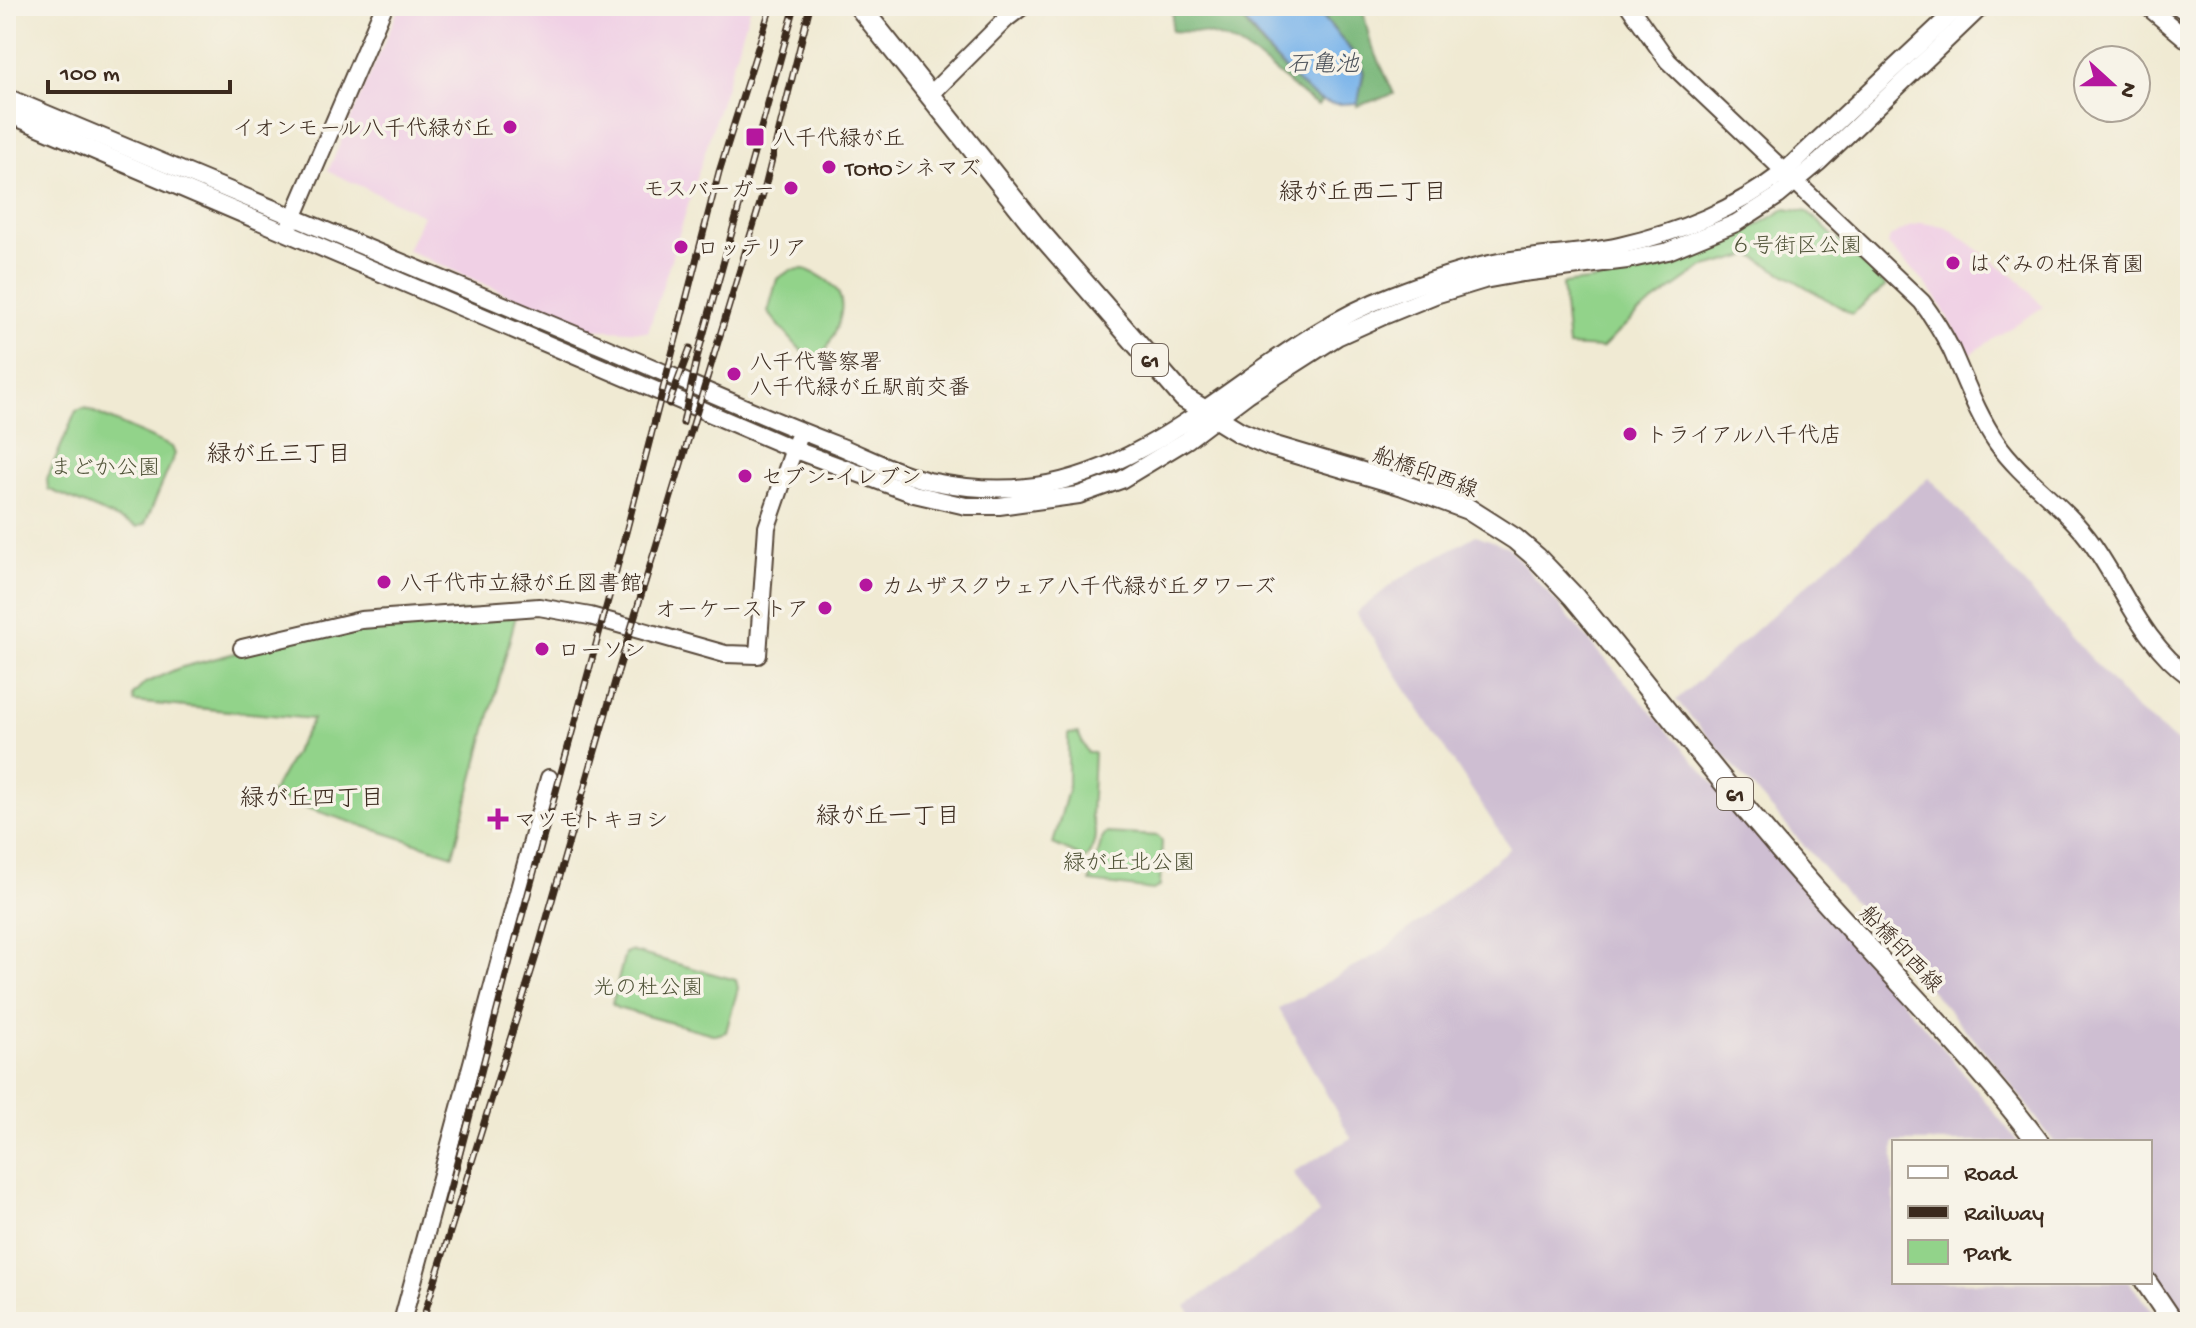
<svg xmlns="http://www.w3.org/2000/svg" width="2196" height="1328" viewBox="0 0 2196 1328" font-family="'Gochi Hand','Klee One',sans-serif">
  <style>
    .built { fill: #f0d0e5 }
    .industrial { fill: #cebed2 }
    .green { fill: #92d38a; stroke: #667e54; stroke-width: 2 }
    .forest { fill: #75b576; stroke: #58704a; stroke-width: 2 }
    .water { fill: #78b3ea; stroke: #5a6e84; stroke-width: 2 }
    .lines { fill: none; stroke-linecap: round; stroke-linejoin: round }
    .minor-casing { stroke: #564739; stroke-width: 20 }
    .major-casing { stroke: #564739; stroke-width: 24 }
    .minor { stroke: #fff; stroke-width: 16 }
    .major { stroke: #fff; stroke-width: 20 }
    .rail-casing { stroke: #3b2a1e; stroke-width: 7 }
    .rail { stroke: #f7f3e8; stroke-width: 4; stroke-dasharray: 12; stroke-linecap: butt }
    .poi-dot { fill: #b5179e; stroke: #f7f3e8; stroke-width: 3 }
    .labels { text-anchor: middle; stroke-width: 7; stroke-linejoin: round; paint-order: stroke }
    .shield { fill: #f7f3e8; stroke: #73665b; stroke-width: 2 }
    .shield-label { font-size: 20px; font-weight: bold; fill: #3b2a1e }
    .poi-label { font-size: 22px; fill: #3b2a1e; stroke: #f7f3e8; text-anchor: start }
    .park-label { font-size: 22px; fill: #515439; stroke: #f7f3e8 }
    .street-label { font-size: 22px; fill: #3b2a1e; stroke: #f7f3e8 }
    .water-label { font-size: 24px; font-style: italic; fill: #4d535b; stroke: #f7f3e8 }
    .neighbourhood-label { font-size: 24px; fill: #3b2a1e; stroke: #f7f3e8 }
  </style>
  <rect width="100%" height="100%" fill="#f7f3e8"/>
  <filter id="ink" filterUnits="userSpaceOnUse"><feTurbulence type="fractalNoise" baseFrequency=".0125" numOctaves="2"/><feDisplacementMap in="SourceGraphic" scale="16" xChannelSelector="R" yChannelSelector="G"/><feConvolveMatrix kernelMatrix="1 2 1 2 8 2 1 2 1" color-interpolation-filters="sRGB"/></filter>
  <filter id="wash" filterUnits="userSpaceOnUse"><feTurbulence type="fractalNoise" baseFrequency=".006" numOctaves="4" result="noise"/><feDisplacementMap in="SourceGraphic" scale="32" xChannelSelector="R" yChannelSelector="G"/><feGaussianBlur stdDeviation="1.8" result="paint"/><feColorMatrix in="noise" values="0 0 0 0 0 0 0 0 0 0 0 0 0 0 0 0 0 1.4 0 .05"/><feComposite in="paint" operator="in"/></filter>
  <g filter="url(#wash)">
    <rect width="100%" height="100%" fill="#f0ead3"/>
    <!-- built -->
    <g class="built">
      <path d="M400 6H751L648 332 586 329 407 250 423 215 328 171Z"/>
      <path d="M1922 223 1942 226 1953 231 2020 281 2043 307 1968 355 1938 300 1925 283 1887 244 1890 237 1911 226Z"/>
    </g>
    <!-- industrial -->
    <g class="industrial">
      <path d="M1929 477 2134 707 2190 752V1322H2183L2150 1272V1142H2054L1995 1063 1676 700Z"/>
      <path d="M1476 535 1508 547 1948 1054 2018 1142H1894V1282H2129L2161 1322H1196L1186 1306 1319 1214 1293 1172 1351 1138 1279 1009 1382 951 1510 848 1356 613 1397 580Z"/>
    </g>
    <!-- green -->
    <g class="green">
      <path d="M1785 209 1808 212 1886 286 1852 314 1751 255 1702 268 1637 314 1602 348 1568 346 1562 284C1601 279 1642 276 1679 262 1716 249 1751 230 1785 209Z"/>
      <path d="M804 269C864 290 839 324 818 366 802 354 782 329 768 312L777 279 791 270Z"/>
      <path d="M85 408 172 447 175 454 145 524 137 527 48 489 47 479 76 411Z"/>
      <path d="M518 608 453 855 270 796 313 719 134 702 133 695 145 683 179 668 361 620Z"/>
      <path d="M1078 733 1087 752H1094L1091 817C1098 831 1095 846 1086 859L1053 844 1068 790V734Z"/>
      <path d="M1107 833 1158 836 1162 841 1160 886 1153 890 1090 882C1092 866 1100 855 1101 839Z"/>
      <path d="M630 951 736 980 738 988 726 1032 716 1035 617 1008 612 1004 625 953Z"/>
    </g>
    <!-- forest -->
    <g class="forest">
      <path d="M1173 6H1242C1242 10 1241 15 1243 18 1250 37 1305 92 1322 101L1318 105 1308 99C1277 75 1249 43 1208 34 1197 31 1183 32 1171 31Z"/>
      <path d="M1315 6H1362L1370 41 1394 94 1357 106 1364 73 1362 63Z"/>
    </g>
    <!-- water -->
    <path class="water" d="M1243 6H1314L1361 63 1363 73 1358 103C1348 103 1336 106 1326 102 1303 95 1257 38 1242 17Z"/>
  </g>
  <g filter="url(#ink)">
    <g class="lines">
      <defs>
        <g id="minor">
          <path d="M1629 6 1668 61 1922 302C1933 317 1943 333 1951 349 1965 380 1977 414 1997 443 2024 481 2066 506 2093 545 2125 591 2143 643 2190 677"/>
          <path d="M2147 6 2190 42"/>
          <path d="M2178 6 2190 15"/>
          <path d="M931 94 1006 19 1023 6"/>
          <path d="M6 97C203 180 400 262 597 344 678 378 757 415 839 446 868 458 899 474 929 481 963 488 1002 491 1036 486 1171 466 1265 342 1392 295 1425 282 1459 270 1494 263 1535 255 1578 255 1619 246 1681 232 1734 210 1785 171L1960 6"/>
          <path d="M6 113 798 451 914 494 966 506H999L1079 495 1121 480 1187 440 1248 394 1337 337 1386 315 1435 295 1484 280 1523 273 1627 260 1668 251 1736 223 1778 196 1819 162 1982 6"/>
          <path d="M290 225 384 6"/>
          <path d="M242 648 361 620 539 607 590 616 725 654 758 655 767 527 797 440"/>
          <path d="M402 1322 549 778"/>
        </g>
        <g id="major">
          <path d="M859 6 1036 228 1184 398 1239 432 1272 446 1403 485 1468 509 1515 539 1536 557 1574 597C1651 690 1725 788 1805 878 1883 967 1967 1048 2038 1142"/>
          <path d="M2146 1282 2173 1322"/>
        </g>
      </defs>
      <!-- minor casing -->
      <use href="#minor" class="minor-casing"/>
      <!-- major casing -->
      <use href="#major" class="major-casing"/>
      <!-- minor -->
      <use href="#minor" class="minor"/>
      <!-- major -->
      <use href="#major" class="major"/>
      <defs>
        <g id="rail">
          <path d="M669 404 690 348"/>
          <path d="M683 423 698 354 795 6"/>
          <path d="M447 1203 513 949 616 571 719 172 771 6"/>
          <path d="M422 1322 536 956 616 678 765 187 810 6"/>
        </g>
      </defs>
      <!-- rail casing -->
      <use href="#rail" class="rail-casing"/>
      <!-- rail -->
      <use href="#rail" class="rail"/>
    </g>
  </g>
  <!-- markers -->
  <g class="poi-dot">
    <circle cx="510" cy="127" r="8"/>
    <rect x="745" y="127" width="20" height="20" rx="4"/>
    <circle cx="829" cy="167" r="8"/>
    <circle cx="791" cy="188" r="8"/>
    <circle cx="681" cy="247" r="8"/>
    <circle cx="1953" cy="263" r="8"/>
    <circle cx="734" cy="374" r="8"/>
    <circle cx="1630" cy="434" r="8"/>
    <circle cx="745" cy="476" r="8"/>
    <circle cx="384" cy="582" r="8"/>
    <circle cx="866" cy="585" r="8"/>
    <circle cx="825" cy="608" r="8"/>
    <circle cx="542" cy="649" r="8"/>
    <path d="M494 807h8v8h8v8h-8v8h-8v-8h-8v-8h8z"/>
  </g>
  <g class="labels">
    <!-- shield labels -->
    <g class="shield">
      <rect x="1132" y="344" width="36" height="32" rx="6"/>
      <rect x="1717" y="778" width="36" height="32" rx="6"/>
    </g>
    <g class="shield-label">
      <text x="1150" y="367">61</text>
      <text x="1735" y="801">61</text>
    </g>
    <!-- poi labels -->
    <g class="poi-label">
      <text x="494" y="135" text-anchor="end">イオンモール八千代緑が丘</text>
      <text x="773" y="145">八千代緑が丘</text>
      <text x="845" y="175">TOHOシネマズ</text>
      <text x="775" y="196" text-anchor="end">モスバーガー</text>
      <text x="697" y="255">ロッテリア</text>
      <text x="1969" y="271">はぐみの杜保育園</text>
      <text x="750" y="369">八千代警察署<tspan x="750" dy="25">八千代緑が丘駅前交番</tspan></text>
      <text x="1646" y="442">トライアル八千代店</text>
      <text x="761" y="484">セブン-イレブン</text>
      <text x="400" y="590">八千代市立緑が丘図書館</text>
      <text x="882" y="593">カムザスクウェア八千代緑が丘タワーズ</text>
      <text x="809" y="616" text-anchor="end">オーケーストア</text>
      <text x="558" y="657">ローソン</text>
      <text x="514" y="827">マツモトキヨシ</text>
    </g>
    <!-- park labels -->
    <g class="park-label">
      <text x="1796" y="252">６号街区公園</text>
      <text x="105" y="474">まどか公園</text>
      <text x="1129" y="869">緑が丘北公園</text>
      <text x="648" y="994">光の杜公園</text>
    </g>
    <!-- street labels -->
    <g class="street-label">
      <text transform="translate(1426 471) rotate(20)" y="8">船橋印西線</text>
      <text transform="translate(1902 948) rotate(47)" y="8">船橋印西線</text>
    </g>
    <!-- water labels -->
    <g class="water-label">
      <text x="1323" y="71">石亀池</text>
    </g>
    <!-- neighbourhood labels -->
    <g class="neighbourhood-label">
      <text x="1363" y="199">緑が丘西二丁目</text>
      <text x="279" y="461">緑が丘三丁目</text>
      <text x="312" y="805">緑が丘四丁目</text>
      <text x="888" y="823">緑が丘一丁目</text>
    </g>
  </g>
  <!-- margin -->
  <rect width="2196" height="1328" fill="none" stroke="#f7f3e8" stroke-width="32"/>
  <!-- legend -->
  <rect x="1892" y="1140" width="260" height="144" fill="#f7f3e8" stroke="#aca397" stroke-width="2"/>
  <rect x="1908" y="1166" width="40" height="12" fill="#ffffff" stroke="#aca397" stroke-width="2"/>
  <text x="1964" y="1180" font-size="24" fill="#3b2a1e">Road</text>
  <rect x="1908" y="1206" width="40" height="12" fill="#3b2a1e" stroke="#aca397" stroke-width="2"/>
  <text x="1964" y="1220" font-size="24" fill="#3b2a1e">Railway</text>
  <rect x="1908" y="1240" width="40" height="24" fill="#92d38a" stroke="#aca397" stroke-width="2"/>
  <text x="1964" y="1260" font-size="24" fill="#3b2a1e">Park</text>
  <!-- north arrow -->
  <g transform="translate(2112 84) rotate(111)"><circle r="38" fill="#f7f3e8" stroke="#aca397" stroke-width="2"/>
  <path d="M0-6L14 30L0 20L-14 30Z" fill="#b5179e"/>
  <text y="-12" font-size="22" font-weight="bold" text-anchor="middle" fill="#3b2a1e">N</text>
  </g>
  <!-- scale -->
  <path d="M48 80v12h182v-12" fill="none" stroke="#3b2a1e" stroke-width="4"/>
  <text x="60" y="80" font-size="24" fill="#3b2a1e" stroke="#f7f3e8" stroke-width="6" paint-order="stroke">100 m</text>
</svg>
